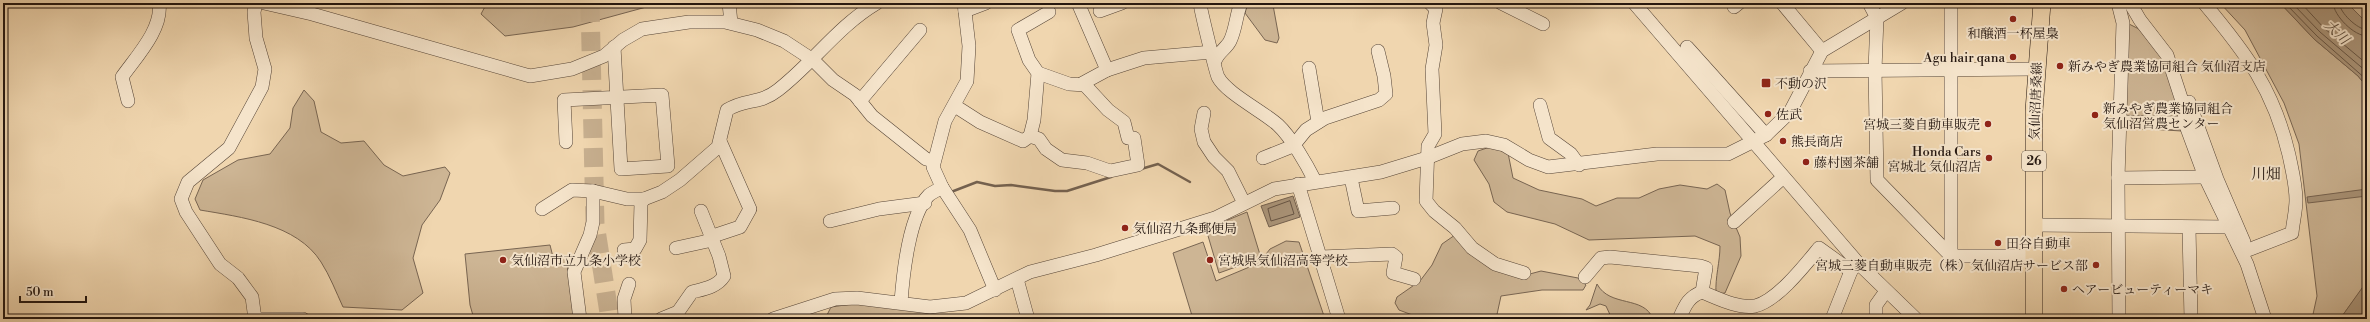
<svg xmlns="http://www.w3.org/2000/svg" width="2370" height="322" viewBox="0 0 2370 322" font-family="'Libre Bodoni','Noto Serif JP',serif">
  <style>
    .green { fill: #cdb594; stroke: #786552 }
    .water { fill: #aa9479; stroke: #74614f }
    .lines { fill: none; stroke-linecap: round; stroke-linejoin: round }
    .shore { stroke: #665444; stroke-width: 1 }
    .stream { stroke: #74614f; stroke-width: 2.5 }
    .highway-tunnel { stroke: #c7af8f; stroke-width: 19; stroke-dasharray: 19 10; stroke-linecap: butt }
    .minor-casing { stroke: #564537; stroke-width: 14 }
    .major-casing { stroke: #22150f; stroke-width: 18 }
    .minor { stroke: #f5e4cb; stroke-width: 13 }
    .major { stroke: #f0d6af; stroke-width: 17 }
    .poi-dot { fill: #8f2418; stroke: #f5e4cb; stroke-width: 1.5 }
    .labels { text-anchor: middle; stroke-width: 4; stroke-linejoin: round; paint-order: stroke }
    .shield { fill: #f5e4cb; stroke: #615347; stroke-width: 1 }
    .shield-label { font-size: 12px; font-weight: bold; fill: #22150f }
    .poi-label { font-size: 13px; fill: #22150f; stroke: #f5e4cb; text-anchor: start }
    .street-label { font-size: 13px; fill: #22150f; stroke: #f5e4cb }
    .water-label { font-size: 14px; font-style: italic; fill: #584839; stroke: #f5e4cb }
    .quarter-label { font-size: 15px; fill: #22150f; stroke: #f5e4cb }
  </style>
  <rect width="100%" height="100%" fill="#f0d6af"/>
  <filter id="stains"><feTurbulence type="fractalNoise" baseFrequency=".005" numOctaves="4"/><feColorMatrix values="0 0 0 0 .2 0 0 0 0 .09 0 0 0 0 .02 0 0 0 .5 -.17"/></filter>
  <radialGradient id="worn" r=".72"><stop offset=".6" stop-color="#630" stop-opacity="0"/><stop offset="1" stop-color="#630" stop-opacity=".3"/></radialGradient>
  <!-- green -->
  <g class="green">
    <path d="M487 3H661L573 27 505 36 481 14Z"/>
    <path d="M1248 3H1271L1273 5 1279 38 1277 43 1265 40 1245 13Z"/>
    <path d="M2220 3H2280L2314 39 2358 76 2367 87V282L2340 319H2312L2317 296 2299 144 2284 103 2245 30Z"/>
    <path d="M2347 3H2359L2367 10V23Z"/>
    <path d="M2125 22 2145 32 2171 64 2182 131 2131 128 2115 101Z"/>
    <path d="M304 90 314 101 321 132 341 143 364 141 384 165 403 176 445 167 450 173 440 200 422 225 413 258 423 293 402 310 343 307C336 292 330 276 321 262 297 224 241 217 200 210L195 199 203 180 238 160 270 154 290 128 293 108Z"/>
    <path d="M1493 146 1508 153 1513 178 1539 190 1582 199 1596 206 1617 198H1639L1659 189 1680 185 1707 189 1717 184 1725 190 1730 213 1740 237 1741 256 1725 293 1716 294C1715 277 1720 262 1720 246L1695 236 1589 240 1555 224 1507 212 1494 202 1489 184 1474 160 1478 151Z"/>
    <path d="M1247 212 1261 258 1219 273 1206 229Z"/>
    <path d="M1455 235 1526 275 1541 271 1578 278 1586 285 1583 290H1542L1501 296 1496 319H1423L1399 310 1395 303 1397 297 1420 281 1432 265 1442 244Z"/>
    <path d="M1286 241 1299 242 1325 319H1193L1173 253 1203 242 1216 281 1259 263 1270 249Z"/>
    <path d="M550 245 553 257 566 256 574 319H474L470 305 465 254Z"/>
    <path d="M1597 284C1610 308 1644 295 1653 319H1612L1606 306 1600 304 1586 310 1590 305Z"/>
    <path d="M859 303 901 308 942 316 940 319H825L831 307Z"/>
  </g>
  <!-- water -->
  <g class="water">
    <path d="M2280 3H2347L2367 23V87L2358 76 2314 39Z"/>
    <path d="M2367 189V196L2308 203 2307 197Z"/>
    <path d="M1293 196 1300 217 1269 227 1261 206Z"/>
    <path d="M2367 281V319H2340Z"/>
  </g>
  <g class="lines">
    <!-- shore -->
    <g class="shore">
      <path d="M2285 3 2317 36 2367 80"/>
      <path d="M2292 3 2320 32 2367 72"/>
      <path d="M2301 3 2324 28 2367 64"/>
      <path d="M2333 3C2334 16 2354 36 2367 36"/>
      <path d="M2339 3C2340 13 2357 29 2367 30"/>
      <path d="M1290 201 1294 214 1271 221 1268 209Z"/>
    </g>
    <!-- stream -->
    <g class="stream">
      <path d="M1141 169 1158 164 1190 182"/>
      <path d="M951 192 977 182 995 186 1011 185 1055 191H1067L1111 177"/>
    </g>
    <!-- highway-tunnel -->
    <path class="highway-tunnel" d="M590 3 595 224 610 319"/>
    <defs>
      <g id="minor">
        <path d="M264 3 312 14 530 76 572 69 604 56 623 40 642 29 689 22H725L757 30 784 41 813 60 833 80 855 95 872 116 926 159 934 161"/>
        <path d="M729 3 731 23"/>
        <path d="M964 3 969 46 967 81 945 121 933 167 942 187 970 230 995 290"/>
        <path d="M1200 3C1200 8 1216 73 1218 77 1226 93 1264 112 1278 125 1291 137 1307 165 1315 181"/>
        <path d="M1430 3 1436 9 1433 23 1436 45 1432 69 1435 134 1428 146 1426 201 1434 211 1455 228 1472 248 1495 264 1524 273"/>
        <path d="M1501 3 1543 24"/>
        <path d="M1634 3 1858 263 1916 319"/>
        <path d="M1782 3 1822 51"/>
        <path d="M1869 3 1877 18 1875 70 1877 180 1951 256"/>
        <path d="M1951 3V256H2034"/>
        <path d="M2118 3 2123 23 2118 178 2119 319"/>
        <path d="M2130 3 2140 20 2167 55 2184 107 2185 123 2205 177 2247 264 2265 319"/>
        <path d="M2204 3C2246 53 2274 90 2289 155 2292 170 2296 185 2296 200 2296 211 2293 222 2292 233L2248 250"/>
        <path d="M1734 7 1739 3"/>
        <path d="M965 11 986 3"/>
        <path d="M1100 11 1122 3"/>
        <path d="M1687 47 1766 135"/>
        <path d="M1215 61C1218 52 1226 49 1230 41 1236 29 1236 15 1241 3"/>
        <path d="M1309 68 1318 122"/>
        <path d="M1107 70 1144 58 1212 52"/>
        <path d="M1810 71 2035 69"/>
        <path d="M1038 73 1069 84 1086 85"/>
        <path d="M128 101 122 77C136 57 163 29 159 3"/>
        <path d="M860 101 920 30"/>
        <path d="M2189 102 2217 179 2244 242"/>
        <path d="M1540 105 1549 138 1571 154 1579 165"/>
        <path d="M955 106 980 122 1023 141 1030 136 1039 139 1046 149 1062 160 1087 163 1110 171 1138 165 1134 138H1128L1124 122 1108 110 1083 83 1107 70 1078 3"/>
        <path d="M1204 113 1201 129 1204 142 1214 157 1228 171 1244 203"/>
        <path d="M2119 122 2185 123"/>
        <path d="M1030 136 1034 120 1038 73 1029 60 1018 30 1049 12"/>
        <path d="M566 142 564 100 662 95 668 166 621 169 614 47"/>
        <path d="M1263 158 1293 146 1306 130 1325 118 1379 100 1386 94 1384 76 1378 51"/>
        <path d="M1351 178 1358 211 1393 208"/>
        <path d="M2118 178 2205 177"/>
        <path d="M1298 184 1339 319"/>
        <path d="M593 191 627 199H644L662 192 680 180 718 147 727 110C746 98 759 105 778 90 813 63 838 26 877 3"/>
        <path d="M542 209 572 190 593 191V222L590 235 574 272 580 319"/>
        <path d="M830 221 879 209 925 203"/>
        <path d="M1734 222 1779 181 1784 179"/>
        <path d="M2034 225 2228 227"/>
        <path d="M2189 228 2191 319"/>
        <path d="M676 248 708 241 710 237 740 227 750 209 720 141"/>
        <path d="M624 250 635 249 640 240 641 203 644 199"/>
        <path d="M1321 257 1392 254 1396 257 1393 273 1414 279"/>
        <path d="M1585 277 1601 258 1610 257 1700 266 1706 268 1702 292C1717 298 1738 309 1755 306 1777 301 1805 265 1819 248L1851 271"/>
        <path d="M1017 279 1028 319"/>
        <path d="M901 302C903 275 909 215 929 195 933 192 938 190 942 187"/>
        <path d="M254 319H303"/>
        <path d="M255 319 252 297 238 278 220 264 186 212 181 199 188 182 229 148 262 87 265 69 256 38 254 12 256 3"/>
        <path d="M625 319 624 299 629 284"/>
        <path d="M661 319 678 312 692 292C704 289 717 287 724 276L719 256 701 211"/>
        <path d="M773 319 835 299 857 298 930 307 966 303 1030 272 1096 255 1215 218 1274 189 1381 172 1427 158 1462 144 1486 141 1504 145 1529 160 1548 167 1657 154H1728L1766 135 1790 112 1822 51 1902 3"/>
        <path d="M1679 319C1685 306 1688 297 1702 292"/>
        <path d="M1832 319 1851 271 1857 264"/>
        <path d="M1876 319V305L1886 291"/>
      </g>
      <path id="major" d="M2034 319V111L2042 3"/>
    </defs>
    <!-- minor casing -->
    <use href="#minor" class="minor-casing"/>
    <!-- major casing -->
    <use href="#major" class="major-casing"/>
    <!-- minor -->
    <use href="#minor" class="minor"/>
    <!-- major -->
    <use href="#major" class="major"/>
  </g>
  <!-- markers -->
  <g class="poi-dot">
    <circle cx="2013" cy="19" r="4"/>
    <circle cx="2013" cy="57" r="4"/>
    <circle cx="2060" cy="66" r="4"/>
    <rect x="1761" y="78" width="10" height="10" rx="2"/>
    <circle cx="1768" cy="114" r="4"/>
    <circle cx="2095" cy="115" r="4"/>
    <circle cx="1988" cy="124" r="4"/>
    <circle cx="1783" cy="141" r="4"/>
    <circle cx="1989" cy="158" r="4"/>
    <circle cx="1806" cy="162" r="4"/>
    <circle cx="1125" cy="228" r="4"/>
    <circle cx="1998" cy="243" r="4"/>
    <circle cx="503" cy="260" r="4"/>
    <circle cx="1210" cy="260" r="4"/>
    <circle cx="2096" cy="265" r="4"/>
    <circle cx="2064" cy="289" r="4"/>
  </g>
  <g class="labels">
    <!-- shield labels -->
    <rect class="shield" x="2022" y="151" width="24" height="20" rx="3"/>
    <g class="shield-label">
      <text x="2034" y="165">26</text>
    </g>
    <!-- poi labels -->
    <g class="poi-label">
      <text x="2013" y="38" text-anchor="middle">和醸酒一杯屋梟</text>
      <text x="2005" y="62" text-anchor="end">Agu hair qana</text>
      <text x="2068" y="71">新みやぎ農業協同組合 気仙沼支店</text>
      <text x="1775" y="88">不動の沢</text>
      <text x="2103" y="113">新みやぎ農業協同組合<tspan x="2103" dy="15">気仙沼営農センター</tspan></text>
      <text x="1776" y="119">佐武</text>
      <text x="1980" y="129" text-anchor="end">宮城三菱自動車販売</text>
      <text x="1791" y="146">熊長商店</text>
      <text x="1981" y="156" text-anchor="end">Honda Cars<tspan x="1981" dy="15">宮城北 気仙沼店</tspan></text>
      <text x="1814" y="167">藤村園茶舗</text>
      <text x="1133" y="233">気仙沼九条郵便局</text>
      <text x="2006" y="248">田谷自動車</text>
      <text x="511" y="265">気仙沼市立九条小学校</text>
      <text x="1218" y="265">宮城県気仙沼高等学校</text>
      <text x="2088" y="270" text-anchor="end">宮城三菱自動車販売（株）気仙沼店サービス部</text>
      <text x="2072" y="294">ヘアービューティーマキ</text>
    </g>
    <!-- street labels -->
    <g class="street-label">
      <text transform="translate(2035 101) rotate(-88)" y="5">気仙沼唐桑線</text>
    </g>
    <!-- water labels -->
    <g class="water-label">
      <text transform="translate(2337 32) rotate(44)" y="5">大川</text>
    </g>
    <!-- quarter labels -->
    <g class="quarter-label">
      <text x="2266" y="179">川畑</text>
    </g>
  </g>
  <!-- margin -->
  <rect width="2370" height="322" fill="none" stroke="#f0d6af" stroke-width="16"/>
  <rect x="4" y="4" width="2362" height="314" fill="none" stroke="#22150f" stroke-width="2"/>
  <rect x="8" y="8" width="2354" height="306" fill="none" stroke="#22150f"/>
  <!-- scale -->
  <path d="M20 296v6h66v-6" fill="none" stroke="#22150f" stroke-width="2"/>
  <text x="26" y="296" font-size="12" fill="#22150f" stroke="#f5e4cb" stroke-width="3" paint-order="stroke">50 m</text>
  <rect width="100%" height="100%" filter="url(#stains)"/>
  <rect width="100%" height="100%" fill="url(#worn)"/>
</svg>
